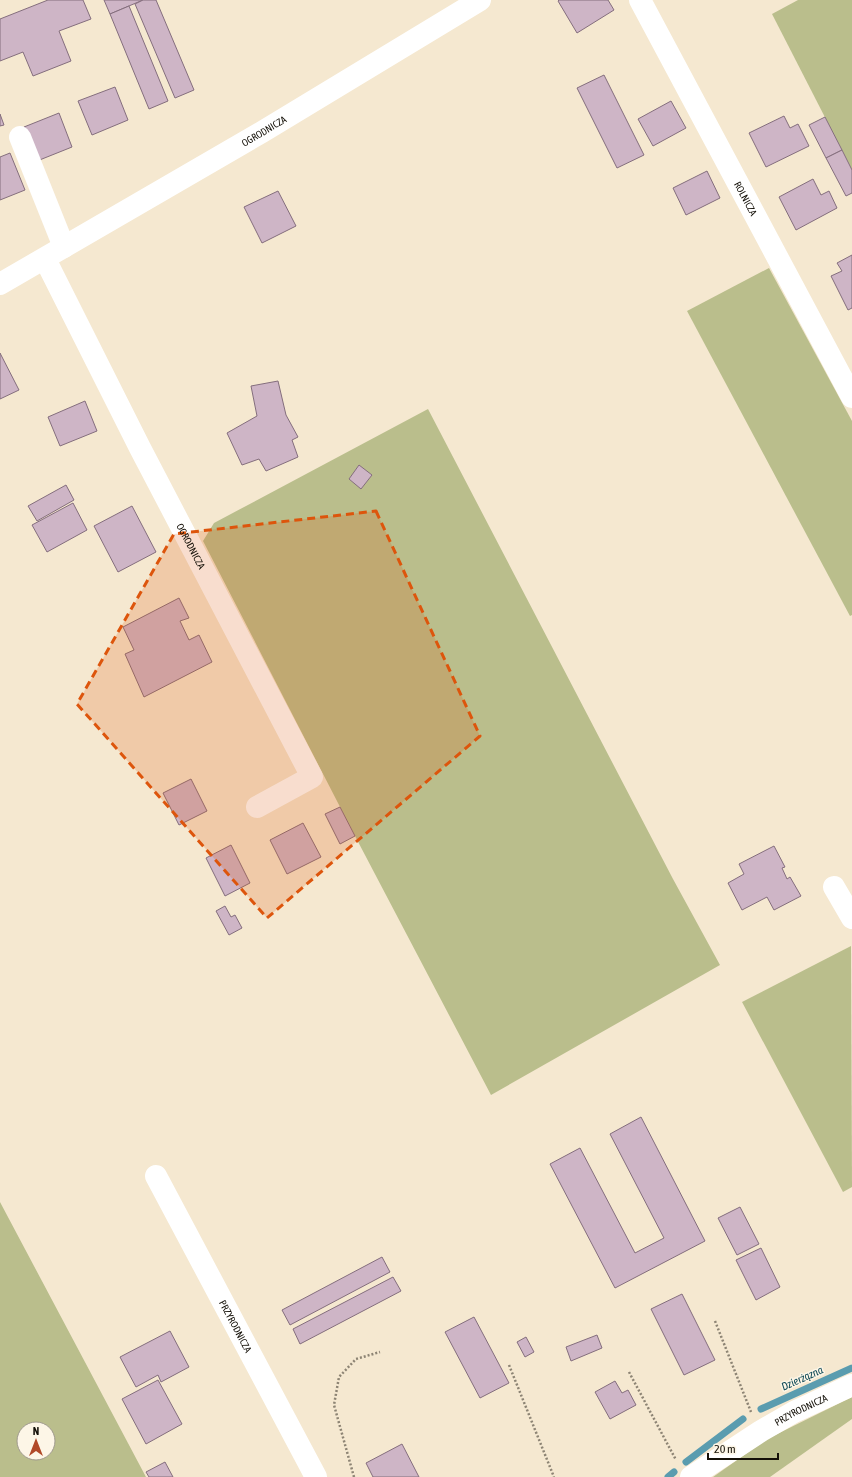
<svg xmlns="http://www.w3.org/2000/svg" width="852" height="1477" viewBox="0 0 852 1477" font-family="'Asap Condensed',sans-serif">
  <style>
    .green { fill: #babe8c; fill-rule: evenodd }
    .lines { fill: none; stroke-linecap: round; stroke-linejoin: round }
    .stream { stroke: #5a9caf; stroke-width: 7 }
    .building { fill: #ceb5c6; stroke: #846e7d }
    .path { stroke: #8d8474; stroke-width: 2.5; stroke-dasharray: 2 2; stroke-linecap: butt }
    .minor { stroke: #fff; stroke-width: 22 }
    .marked { fill: #dd550c; fill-opacity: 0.2; stroke: #dd550c; stroke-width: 3; stroke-dasharray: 8 5; stroke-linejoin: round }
    .labels { text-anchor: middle; stroke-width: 3; stroke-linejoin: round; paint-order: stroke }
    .street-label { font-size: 10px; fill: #141008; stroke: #fdf6e7 }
    .water-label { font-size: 11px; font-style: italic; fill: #0d4856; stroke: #fdf6e7 }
  </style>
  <rect width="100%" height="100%" fill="#f5e8d0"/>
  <!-- green -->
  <g class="green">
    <path d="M798 0H852V170L772 14Z"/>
    <path d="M769 268 852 421V615L850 616 687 311Z"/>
    <path d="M428 409 673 879 720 965 491 1095 355 836 203 541 214 523ZM359 466 372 475 361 488 349 479Z"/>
    <path d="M851 946 852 1187 843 1192 742 1002Z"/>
    <path d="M0 1202 146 1477H0ZM24 1429H48V1453H24Z"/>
    <path d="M852 1397V1419L770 1477H713L767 1439Z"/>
  </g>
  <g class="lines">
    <!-- stream -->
    <g class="stream">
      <path d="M761 1409 852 1368"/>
      <path d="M686 1462 743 1419"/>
      <path d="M668 1477 674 1472"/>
    </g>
  </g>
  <!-- building -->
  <g class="building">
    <path d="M48 0H83L91 19 59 31 71 61 33 76 23 52 0 61V19Z"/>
    <path d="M104 0H143L110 14Z"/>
    <path d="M143 0H156L194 90 175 98 135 4Z"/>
    <path d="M559 0H608L614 10 577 33 558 1Z"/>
    <path d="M129 6 168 101 149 109 110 14Z"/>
    <path d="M604 75 644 155 617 168 577 88Z"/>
    <path d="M115 87 128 120 92 135 78 101Z"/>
    <path d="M671 101 686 128 653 146 638 119Z"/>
    <path d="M59 113 72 147 37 161 24 127Z"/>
    <path d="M0 114 4 125 0 126Z"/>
    <path d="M784 116 790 128 798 124 809 146 766 167 749 133Z"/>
    <path d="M825 117 842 150 826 158 809 125Z"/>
    <path d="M842 150 852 170V193L846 196 826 158Z"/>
    <path d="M10 153 25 190 0 200V157Z"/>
    <path d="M707 171 720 198 686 215 673 188Z"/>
    <path d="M813 179 821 195 829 191 837 208 796 230 779 197Z"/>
    <path d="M278 191 296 226 262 243 244 207Z"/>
    <path d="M852 255V308L848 310 831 276 842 271 837 263Z"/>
    <path d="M0 353 19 390 0 399Z"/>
    <path d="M278 381 286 415 298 437 292 440 298 457 266 471 259 459 242 465 227 433 257 416 251 386Z"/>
    <path d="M85 401 97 431 60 446 48 417Z"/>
    <path d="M359 465 372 475 361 489 349 479Z"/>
    <path d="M66 485 74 500 37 521 28 506Z"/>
    <path d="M73 503 87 530 47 552 32 525Z"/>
    <path d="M132 506 156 552 118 572 94 526Z"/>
    <path d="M179 598 189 618 180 621 189 640 199 635 212 662 144 697 125 654 134 650 123 627Z"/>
    <path d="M191 779 207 811 179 825 163 793Z"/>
    <path d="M340 807 355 836 340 844 325 814Z"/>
    <path d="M303 823 321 857 287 874 270 840Z"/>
    <path d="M231 845 250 883 225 896 206 858Z"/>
    <path d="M774 846 785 867 782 868 787 879 790 877 801 896 774 910 767 897 742 910 728 883 744 874 739 864Z"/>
    <path d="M225 906 231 917 235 915 242 928 229 935 216 911Z"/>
    <path d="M641 1117 705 1241 615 1288 550 1164 580 1148 635 1253 664 1238 610 1134Z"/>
    <path d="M740 1207 759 1244 737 1255 718 1218Z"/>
    <path d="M761 1248 780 1287 756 1300 736 1260Z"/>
    <path d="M382 1257 390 1272 290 1325 282 1310Z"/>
    <path d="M393 1277 401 1291 300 1344 293 1329Z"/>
    <path d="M682 1294 715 1360 684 1375 651 1309Z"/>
    <path d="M474 1317 509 1383 480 1398 445 1332Z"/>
    <path d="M170 1331 189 1367 161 1382 158 1375 136 1387 120 1357Z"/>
    <path d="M597 1335 602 1348 571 1361 566 1347Z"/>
    <path d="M526 1337 534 1352 525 1357 517 1342Z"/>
    <path d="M158 1380 182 1424 146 1444 122 1399Z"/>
    <path d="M615 1381 622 1393 628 1390 636 1405 610 1419 595 1392Z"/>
    <path d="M402 1444 419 1477H373L366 1463Z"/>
    <path d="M165 1462 173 1477H149L146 1472Z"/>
  </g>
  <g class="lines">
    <!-- path -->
    <g class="path">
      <path d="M715 1321 751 1412"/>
      <path d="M509 1365 554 1477"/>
      <path d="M629 1372 676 1460"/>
      <path d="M354 1477 334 1405 339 1377 356 1359 380 1352"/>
    </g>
    <!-- minor -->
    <g class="minor">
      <path id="s1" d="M640 0 852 397"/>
      <path d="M20 137 64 247"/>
      <path id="s2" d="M45 259 140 448 312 777 257 807"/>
      <path id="s3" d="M0 284 262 132 480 0"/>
      <path d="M834 887 852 918"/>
      <path id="s4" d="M156 1176 316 1477"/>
      <path id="s5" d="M691 1477 761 1431 794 1412 852 1385"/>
    </g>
  </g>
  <!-- marked area -->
  <path class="marked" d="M376 511 480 736 267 918 77 704 174 534Z"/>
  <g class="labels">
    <!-- street labels -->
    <g class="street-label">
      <text dy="4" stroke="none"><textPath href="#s3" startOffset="305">OGRODNICZA</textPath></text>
      <text dy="4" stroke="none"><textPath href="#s1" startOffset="225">ROLNICZA</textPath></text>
      <text dy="4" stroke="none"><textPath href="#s2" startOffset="322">OGRODNICZA</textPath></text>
      <text dy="4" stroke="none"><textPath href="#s4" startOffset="170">PRZYRODNICZA</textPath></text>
      <text dy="4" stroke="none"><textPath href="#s5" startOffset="129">PRZYRODNICZA</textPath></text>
    </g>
    <!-- water labels -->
    <g class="water-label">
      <text transform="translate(802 1378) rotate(-24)" y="4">Dzierżązna</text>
    </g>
  </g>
  <!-- north arrow -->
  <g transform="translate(36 1441)"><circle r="19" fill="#fdf6e7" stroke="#a09a8e"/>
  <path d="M0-3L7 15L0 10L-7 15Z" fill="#b14928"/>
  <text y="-6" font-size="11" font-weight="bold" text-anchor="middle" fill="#141008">N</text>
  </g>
  <!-- scale -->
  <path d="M708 1453v6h70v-6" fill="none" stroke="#141008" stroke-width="2"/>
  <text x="714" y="1453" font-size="12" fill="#141008" stroke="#fdf6e7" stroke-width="3" paint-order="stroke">20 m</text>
</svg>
